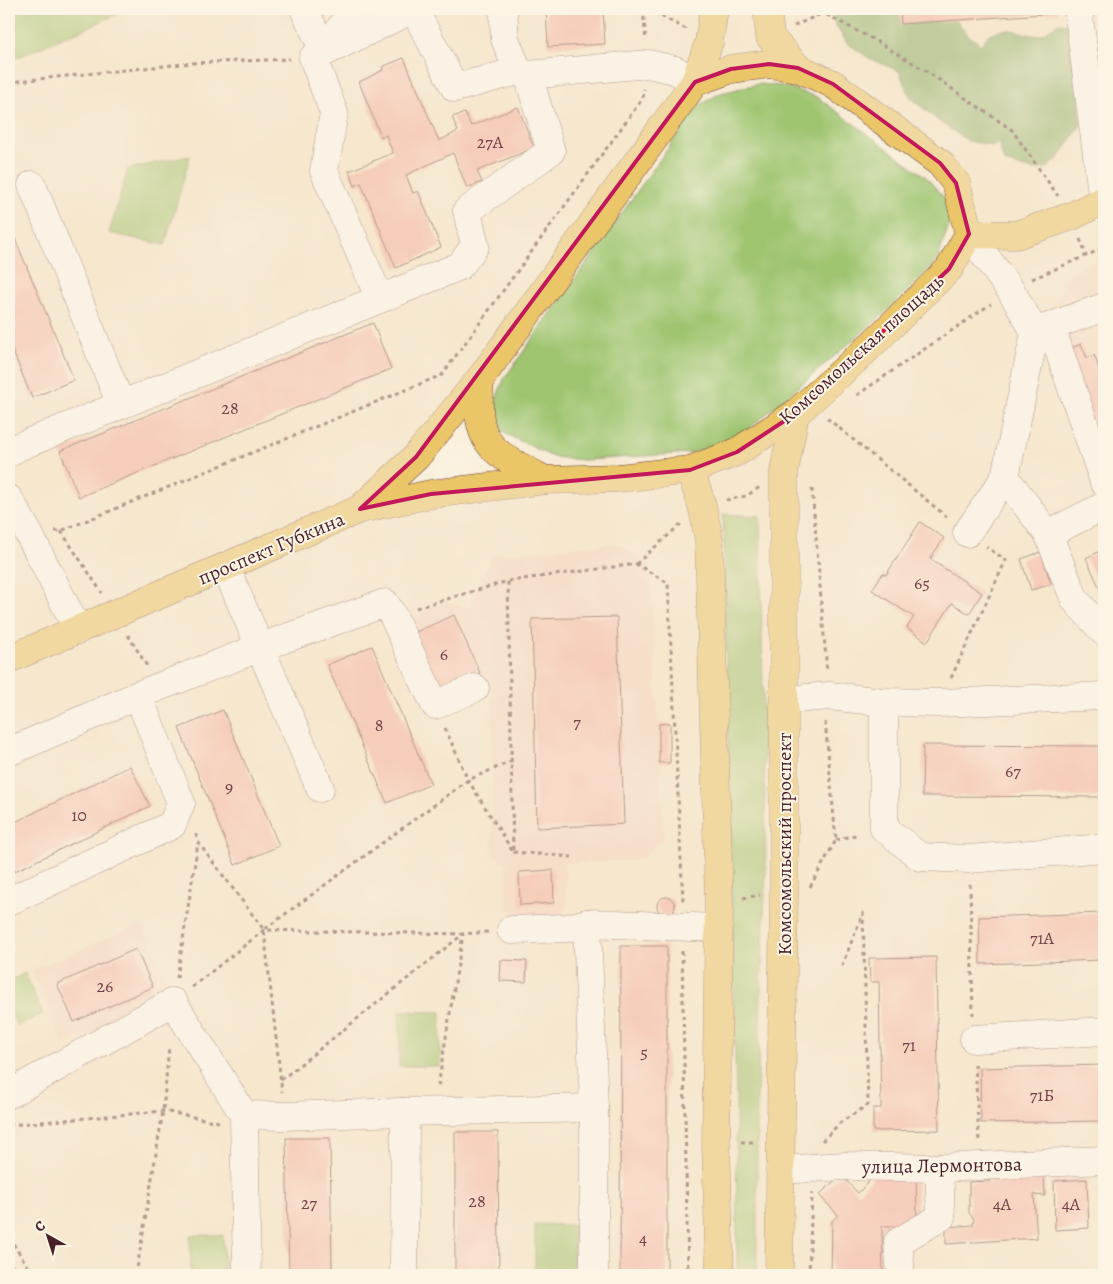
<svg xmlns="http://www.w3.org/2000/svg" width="1113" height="1284" viewBox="0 0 1113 1284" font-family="Alegreya,serif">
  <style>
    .built { fill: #f5d2c2 }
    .green { fill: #9ec46f; stroke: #74724d }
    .forest { fill: #7eaa62; stroke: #646446 }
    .building { fill: #f6ada4 }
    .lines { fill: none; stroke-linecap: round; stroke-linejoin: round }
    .minor-casing { stroke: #643d43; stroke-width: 29 }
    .major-casing { stroke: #643d43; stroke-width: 29 }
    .path { stroke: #643d43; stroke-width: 3; stroke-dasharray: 4 4; stroke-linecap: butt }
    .minor { stroke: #fff; stroke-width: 28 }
    .major { stroke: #ebc669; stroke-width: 28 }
    .marked { fill: none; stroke: #c2185b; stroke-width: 4; stroke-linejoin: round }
    .labels { text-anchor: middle; stroke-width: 4; stroke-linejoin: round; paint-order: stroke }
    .number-label { font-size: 18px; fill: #754249 }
    .street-label { font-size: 20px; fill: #4a1f2b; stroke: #fcf5e5 }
  </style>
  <rect width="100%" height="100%" fill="#fcf5e5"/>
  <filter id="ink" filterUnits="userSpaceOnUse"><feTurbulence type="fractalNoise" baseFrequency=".02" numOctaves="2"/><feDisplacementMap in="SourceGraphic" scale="10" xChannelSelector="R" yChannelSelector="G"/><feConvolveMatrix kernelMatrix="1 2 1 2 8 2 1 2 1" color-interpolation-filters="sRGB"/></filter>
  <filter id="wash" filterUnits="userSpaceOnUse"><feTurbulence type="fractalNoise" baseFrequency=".0096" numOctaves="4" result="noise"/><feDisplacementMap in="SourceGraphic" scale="20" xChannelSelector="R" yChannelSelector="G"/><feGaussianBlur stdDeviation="1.12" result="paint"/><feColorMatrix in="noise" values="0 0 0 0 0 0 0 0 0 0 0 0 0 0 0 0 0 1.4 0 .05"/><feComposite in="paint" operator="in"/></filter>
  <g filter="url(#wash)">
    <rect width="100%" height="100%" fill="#f5e7cd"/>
    <!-- built -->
    <g class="built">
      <path d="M1104 258V496L1043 338 1067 273Z"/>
      <path d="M617 543 650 563 664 838 641 860 562 863 565 867 566 908 554 919 521 920 507 908 506 864 492 854V691L445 710 403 622 446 602 469 608 492 555Z"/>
      <path d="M142 923 174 998 63 1045 31 971Z"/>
    </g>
    <!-- green -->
    <g class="green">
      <path d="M9 9H130L9 61Z"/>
      <path d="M758 84 783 86 817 97 926 177 945 199 950 221 937 261 886 312 743 434 692 453 584 460 553 457 504 433 495 420 494 404 504 379 698 106 721 93Z"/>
      <path d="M190 156 165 245 109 233 128 169Z"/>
      <path d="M723 514 760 516 766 867 757 1100V1275H737L736 1100Z"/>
      <path d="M25 973 43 1014 17 1026 9 1008V981Z"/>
      <path d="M400 1011 441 1012 440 1066H399Z"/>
      <path d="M535 1224 574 1225 573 1275H535Z"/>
      <path d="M190 1235H223L224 1275H191Z"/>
    </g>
    <!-- forest -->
    <path class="forest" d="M849 9H882L884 13 916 16 925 9H949L965 32 981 45 989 34C995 32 1003 29 1009 30 1035 33 1034 43 1058 23L1075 24 1081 125 1058 159 1047 168 1032 170 1004 162 998 143 994 146 968 141 941 123 910 97 899 71 870 59 847 43 830 17Z"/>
    <g id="blocks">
      <!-- building -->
      <g class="building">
        <path d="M546 9H603L605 44 548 47Z"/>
        <path d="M900 9H1058V13L901 24Z"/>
        <path d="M404 58 439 141 458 131 452 117 465 113 471 126 518 107 534 148 477 171 482 182 467 188 453 153 406 175 413 193 418 191 441 247 396 268 361 183 355 186 349 171 393 153 386 135 381 137 359 82 383 70 382 67Z"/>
        <path d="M9 224 74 380 32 398 9 342Z"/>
        <path d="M373 323 391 369 79 497 60 451Z"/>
        <path d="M1081 344 1087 358 1094 355 1104 381V450L1064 351Z"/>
        <path d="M920 522 944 538 930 559 982 593 969 614 952 603 927 642 907 628 914 617 872 590 883 573 886 575Z"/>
        <path d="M1104 549V598L1086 558Z"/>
        <path d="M1041 552 1051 584 1031 590 1021 559Z"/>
        <path d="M454 615 480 673 435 693 409 635Z"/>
        <path d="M617 617 624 824 537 828 532 619Z"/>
        <path d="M372 646 431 784 387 803 327 665Z"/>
        <path d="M223 710 279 846 235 865 179 728Z"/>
        <path d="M670 723V763H659V724Z"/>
        <path d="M923 745 1104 746V797L922 796Z"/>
        <path d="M130 766 150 806 9 874V825Z"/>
        <path d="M553 870 554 903 520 905 519 872Z"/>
        <circle cx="666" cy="906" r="9"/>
        <path d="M1104 913V960L980 964 979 917Z"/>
        <path d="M621 946H667V1275H620Z"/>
        <path d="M136 949 153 987 74 1022 57 984Z"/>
        <path d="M936 957 939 1130 873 1131V1108H881L879 982H870L869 958Z"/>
        <path d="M501 960 527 961 526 982 500 981Z"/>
        <path d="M1104 1065V1121L981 1123 980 1068Z"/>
        <path d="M455 1132H498L499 1275H455Z"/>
        <path d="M286 1138H330L332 1275H289Z"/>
        <path d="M879 1171H916L917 1226H882L883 1275H831L832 1221 838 1215 819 1195 841 1175 858 1193Z"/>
        <path d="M1044 1172 1045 1196 1034 1195 1037 1238 946 1244V1227L973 1225 974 1219 969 1213V1182L990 1181V1176Z"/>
        <path d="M1087 1179 1089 1228 1055 1230 1054 1181Z"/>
        <path d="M9 1260 20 1275H9Z"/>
      </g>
    </g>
  </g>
  <g filter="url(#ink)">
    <use href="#blocks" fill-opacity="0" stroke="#643d43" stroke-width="1"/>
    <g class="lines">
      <defs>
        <g id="minor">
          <path d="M304 9 324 51"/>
          <path d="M414 9 455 88 518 71"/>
          <path d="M503 9 505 39 518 71 528 75 648 64 675 70 695 82"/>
          <path d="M1078 9 1103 201"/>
          <path d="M326 48 354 9"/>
          <path d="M32 185 121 405"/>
          <path d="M380 299 324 171 334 113 313 58 413 9"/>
          <path d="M1051 327 1104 482"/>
          <path d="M1035 332 1104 307"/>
          <path d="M9 453 18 447 460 266 475 246 467 211 551 151 528 75"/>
          <path d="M1005 477 1048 534 1075 600 1104 632"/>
          <path d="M9 499 28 532 78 630"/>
          <path d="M967 533 1005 477 1035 332 1011 291 969 234"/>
          <path d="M1048 534 1104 506"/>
          <path d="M226 568 320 788"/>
          <path d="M785 700 829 696 884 702 939 703 1104 696"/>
          <path d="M884 702V828L920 857 969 859 1104 848"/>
          <path d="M9 752 138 695 261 647 385 603 392 614 435 705 475 688"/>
          <path d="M9 901 172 825 181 803 138 695"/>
          <path d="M587 923 594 1108V1275"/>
          <path d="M511 930 566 928 587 923 718 928"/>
          <path d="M974 1039 1104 1031"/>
          <path d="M9 1094 173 1002 244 1115 247 1275"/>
          <path d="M403 1112 594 1108"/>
          <path d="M244 1115 282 1116 403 1112 405 1121 404 1275"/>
          <path d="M780 1170 844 1166 939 1168 1104 1160"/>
          <path d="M901 1275 898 1242 941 1217 939 1168"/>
        </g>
        <g id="major">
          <path d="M767 9 770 37 798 68"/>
          <path d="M695 82 709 42 714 9"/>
          <path d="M969 234 1016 235 1072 216 1104 200"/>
          <path d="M480 379C474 446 490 451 545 480"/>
          <path d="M690 470 702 505 709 540 719 902 716 1143 720 1275"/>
          <path d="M9 659 360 509 431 494 545 480 619 478 690 470 737 452 795 414 863 353 949 269 969 234 956 183 940 163 833 84 798 68 769 64 731 69 695 82 480 379 416 457 360 509"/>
          <path d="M779 1275 784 892V472L795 414"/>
        </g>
      </defs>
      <!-- minor casing -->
      <use href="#minor" class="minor-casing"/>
      <!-- major casing -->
      <use href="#major" class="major-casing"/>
      <!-- path -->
      <g class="path">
        <path d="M643 9 646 41"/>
        <path d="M647 9 686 29"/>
        <path d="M823 9V13L878 42 926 71 1012 130 1058 196"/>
        <path d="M794 26 823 13"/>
        <path d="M9 82 192 63 290 59"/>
        <path d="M1080 239 1086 255"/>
        <path d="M1032 279 1104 248"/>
        <path d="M857 395 991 304"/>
        <path d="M827 418 947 517"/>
        <path d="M812 489 827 672"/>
        <path d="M726 500 746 496 760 487"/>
        <path d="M55 531H61L442 375 643 98 644 89"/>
        <path d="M61 531 102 593"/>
        <path d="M636 564 681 524"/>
        <path d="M416 608 508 581 636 564 668 583 683 902"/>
        <path d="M128 635 147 666"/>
        <path d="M951 678 1006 560 986 547"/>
        <path d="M445 728 468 780 513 852 508 581"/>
        <path d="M196 834 198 842 264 930 282 1092"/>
        <path d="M836 840 859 834"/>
        <path d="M513 852 572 857"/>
        <path d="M970 884 973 1015"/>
        <path d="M810 887 836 840 825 720"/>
        <path d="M743 898 760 895"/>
        <path d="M265 929 468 780 512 761"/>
        <path d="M682 951 688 1275"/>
        <path d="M177 978 198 843"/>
        <path d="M192 987 264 930 463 934 488 932"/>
        <path d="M975 1064 979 1142"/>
        <path d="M281 1080 463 934"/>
        <path d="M438 1086 463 934"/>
        <path d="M9 1125 163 1111 219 1122"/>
        <path d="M822 1141 841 1122 868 1105 863 913 841 968"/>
        <path d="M741 1142H755"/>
        <path d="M9 1237 33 1275"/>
        <path d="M136 1275 163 1111 169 1046"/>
        <path d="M809 1275 812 1193"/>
      </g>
      <!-- minor -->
      <use href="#minor" class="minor"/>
      <!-- major -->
      <use href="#major" class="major"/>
    </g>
  </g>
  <!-- marked area -->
  <path d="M0 0H1113V1284H0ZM769 64 798 68 833 84 940 163 956 183 969 234 949 269 795 414 737 452 690 470 431 494 360 509 416 457 695 82 731 69Z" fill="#f5e7cd" fill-opacity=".55" fill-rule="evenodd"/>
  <path class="marked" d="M769 64 798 68 833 84 940 163 956 183 969 234 949 269 795 414 737 452 690 470 431 494 360 509 416 457 695 82 731 69Z"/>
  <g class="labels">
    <!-- number labels -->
    <g class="number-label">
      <text x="490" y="148">27А</text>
      <text x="230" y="414">28</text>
      <text x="922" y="589">65</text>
      <text x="444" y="660">6</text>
      <text x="577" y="728">7</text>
      <text x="379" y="731">8</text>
      <text x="1013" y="777">67</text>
      <text x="229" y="793">9</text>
      <text x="79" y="821">10</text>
      <text x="1042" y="944">71А</text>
      <text x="105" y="992">26</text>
      <text x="909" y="1051">71</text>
      <text x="644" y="1058">5</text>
      <text x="1042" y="1101">71Б</text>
      <text x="477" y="1207">28</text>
      <text x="309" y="1209">27</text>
      <text x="1002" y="1210">4А</text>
      <text x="1071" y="1210">4А</text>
      <text x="643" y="1244">4</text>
    </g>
    <!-- street labels -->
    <g class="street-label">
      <text transform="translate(861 349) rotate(-42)" y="7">Комсомольская площадь</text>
      <text transform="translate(271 548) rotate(-23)" y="7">проспект Губкина</text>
      <text transform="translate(784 844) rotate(-90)" y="7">Комсомольский проспект</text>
      <text transform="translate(942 1165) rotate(-1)" y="7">улица Лермонтова</text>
    </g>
  </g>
  <!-- margin -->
  <rect width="1113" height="1284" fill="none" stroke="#fcf5e5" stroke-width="30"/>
  <!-- north arrow -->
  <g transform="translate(48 1236) rotate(321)" stroke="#fcf5e5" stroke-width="4" paint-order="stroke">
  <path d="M0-4L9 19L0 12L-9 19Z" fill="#4a1f2b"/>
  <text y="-8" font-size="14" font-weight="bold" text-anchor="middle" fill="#4a1f2b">С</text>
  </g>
</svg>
